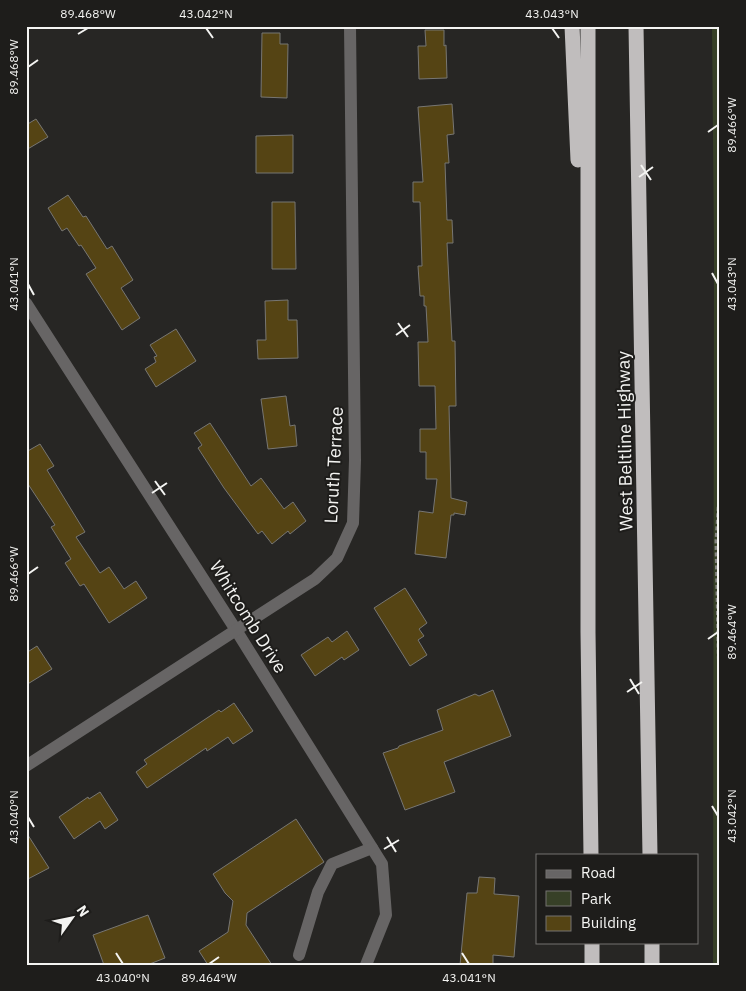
<svg xmlns="http://www.w3.org/2000/svg" width="746" height="991" viewBox="0 0 746 991" font-family="'IBM Plex Sans',sans-serif">
  <style>
    .green { fill: #374027 }
    .building { fill: #554414; stroke: #777673 }
    .lines { fill: none; stroke-linecap: round; stroke-linejoin: round }
    .path { stroke: #878684; stroke-width: 3; stroke-dasharray: 4 2.5; stroke-linecap: butt }
    .minor { stroke: #676565; stroke-width: 12 }
    .highway { stroke: #c0bdbd; stroke-width: 15 }
    .ticks { fill: none; stroke: #f4f4f2; stroke-width: 2 }
    .labels { text-anchor: middle; stroke-width: 4; stroke-linejoin: round; paint-order: stroke }
    .street-label { font-size: 18px; fill: #f4f4f2; stroke: #1e1d1b }
    .neatline { fill: none; stroke: #f4f4f2; stroke-width: 2 }
    .ticks-label { font-size: 12px; text-anchor: middle; fill: #f4f4f2 }
  </style>
  <rect width="100%" height="100%" fill="#272624"/>
  <!-- green -->
  <path class="green" d="M712 26H720V965H713L714 250Z"/>
  <!-- building -->
  <g class="building">
    <path d="M425 30H444V46L446 45 447 78 419 79 418 46H426Z"/>
    <path d="M262 33H280V44H288L287 98 261 97Z"/>
    <path d="M452 104 454 134 447 135 449 163H445L447 220H452L453 243H447L452 341H455L456 406H449L451 498 467 502 465 515 454 513V515H451L446 558 415 554 419 511 433 513 437 479H426V452H420V429H436L435 386H419L418 342H428L426 306H424V296H420L418 266H422L420 202H413V182H423L418 107Z"/>
    <path d="M36 119 48 137 26 150V125Z"/>
    <path d="M293 135V173H256V136Z"/>
    <path d="M68 195 83 217 86 216 107 249 112 246 133 280 121 288 140 318 122 330 86 274 96 268 81 245 79 246 67 228 62 231 48 208Z"/>
    <path d="M272 202H295L296 269H272Z"/>
    <path d="M288 300V320H297L298 358 258 359 257 340H266L265 301Z"/>
    <path d="M176 329 196 361 156 387 145 369 156 362 154 357 157 356 150 345Z"/>
    <path d="M286 396 290 426 295 425 297 446 268 449 261 399Z"/>
    <path d="M210 423 251 486 261 478 284 509 293 502 306 521 290 534 288 531 272 544 262 531 258 534 224 488 198 448 202 445 194 433Z"/>
    <path d="M40 444 54 466 47 470 85 532 76 537 100 573 109 567 124 589 136 581 147 598 109 623 84 584 80 586 65 563 71 559 51 527 55 525 26 481V452Z"/>
    <path d="M405 588 427 623 419 629 424 636 418 640 427 655 410 666 374 608Z"/>
    <path d="M347 631 359 650 344 660 342 657 315 676 301 655 328 637 332 642Z"/>
    <path d="M37 646 52 669 26 685V653Z"/>
    <path d="M493 690 511 736 444 762 455 792 405 810 383 753 398 748 399 746 443 730 437 710 475 694 479 696Z"/>
    <path d="M234 703 253 731 233 744 228 737 207 751 206 748 147 788 136 772 147 764 144 760 219 710 221 712Z"/>
    <path d="M100 792 118 820 105 829 100 821 74 839 59 817 88 797 89 799Z"/>
    <path d="M296 819 324 862 247 913 246 925 272 965H208L199 951 228 932 233 901 225 893 213 874Z"/>
    <path d="M26 832 49 868 26 880Z"/>
    <path d="M479 877 495 878 494 894 519 896 514 957 493 955V965H460L467 893H477Z"/>
    <path d="M148 915 165 958 147 965H104L93 935Z"/>
  </g>
  <g class="lines">
    <!-- path -->
    <g class="path">
      <path d="M719 26 720 179"/>
      <path d="M720 481 716 541 720 737"/>
    </g>
    <!-- minor -->
    <g class="minor">
      <path d="M26 303 236 630 382 864 386 915 366 965"/>
      <path d="M26 766 315 579 337 558 353 523 355 460 350 26"/>
      <path d="M299 955 318 892 332 864 372 848"/>
    </g>
    <!-- highway -->
    <g class="highway">
      <path d="M572 26 578 160"/>
      <path d="M588 26V632L591 855"/>
      <path d="M636 26 650 855"/>
      <path d="M592 942V965"/>
      <path d="M652 942V965"/>
    </g>
  </g>
  <!-- ticks -->
  <path class="ticks" d="M206 28 213 38M552 28 559 38M78 34 88 28M28 67 38 60M708 132 718 125M641 165 651 180M639 177 653 167M712 273 718 284M28 284 34 295M398 323 408 337M396 335 410 325M155 481 165 495M152 493 167 483M28 574 38 567M708 639 718 632M630 679 639 694M627 692 642 682M712 806 718 816M28 817 34 827M387 837 396 852M384 849 399 840M116 953 123 964M462 953 469 964M209 964 219 957"/>
  <g class="labels">
    <!-- street labels -->
    <g class="street-label">
      <text transform="translate(625 441) rotate(-91)" y="6">West Beltline Highway</text>
      <text transform="translate(334 465) rotate(-87)" y="6">Loruth Terrace</text>
      <text transform="translate(248 617) rotate(58)" y="6">Whitcomb Drive</text>
    </g>
  </g>
  <!-- border -->
  <rect width="746" height="991" fill="none" stroke="#1e1d1b" stroke-width="55"/>
  <!-- legend -->
  <rect x="536" y="854" width="162" height="90" fill="#1e1d1b" stroke="#747371"/>
  <rect x="546" y="870" width="25" height="8" fill="#676565" stroke="#747371"/>
  <text x="581" y="878" font-size="15" fill="#f4f4f2">Road</text>
  <rect x="546" y="891" width="25" height="15" fill="#374027" stroke="#747371"/>
  <text x="581" y="904" font-size="15" fill="#f4f4f2">Park</text>
  <rect x="546" y="916" width="25" height="15" fill="#554414" stroke="#747371"/>
  <text x="581" y="928" font-size="15" fill="#f4f4f2">Building</text>
  <!-- north arrow -->
  <g transform="translate(72 918) rotate(57)" stroke="#1e1d1b" stroke-width="4" paint-order="stroke">
  <path d="M0-4L9 19L0 12L-9 19Z" fill="#f4f4f2"/>
  <text y="-8" font-size="14" font-weight="bold" text-anchor="middle" fill="#f4f4f2">N</text>
  </g>
  <rect x="28" y="28" width="690" height="936" class="neatline"/>
  <g class="ticks-label">
    <text x="88" y="18">89.468°W</text>
    <text x="206" y="18">43.042°N</text>
    <text x="552" y="18">43.043°N</text>
    <text transform="translate(14 67) rotate(-90)" y="4">89.468°W</text>
    <text transform="translate(732 125) rotate(-90)" y="4">89.466°W</text>
    <text transform="translate(732 284) rotate(-90)" y="4">43.043°N</text>
    <text transform="translate(14 284) rotate(-90)" y="4">43.041°N</text>
    <text transform="translate(14 574) rotate(-90)" y="4">89.466°W</text>
    <text transform="translate(732 632) rotate(-90)" y="4">89.464°W</text>
    <text transform="translate(732 816) rotate(-90)" y="4">43.042°N</text>
    <text transform="translate(14 817) rotate(-90)" y="4">43.040°N</text>
    <text x="123" y="982">43.040°N</text>
    <text x="209" y="982">89.464°W</text>
    <text x="469" y="982">43.041°N</text>
  </g>
</svg>
